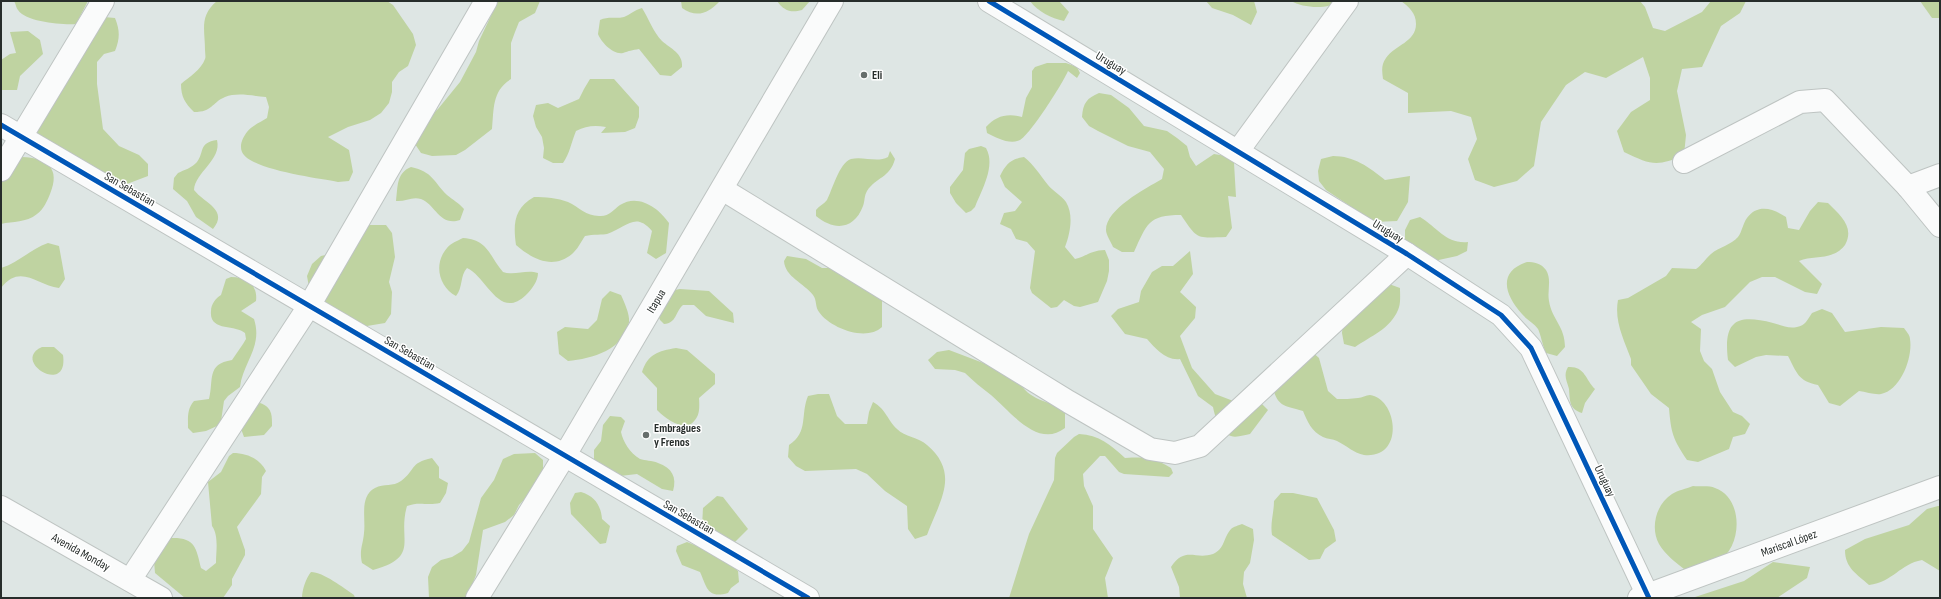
<svg xmlns="http://www.w3.org/2000/svg" width="1941" height="599" viewBox="0 0 1941 599" font-family="'Sofia Sans Condensed',sans-serif">
  <style>
    .forest { fill: #bfd3a1 }
    .lines { fill: none; stroke-linecap: round; stroke-linejoin: round }
    .street-casing { stroke: #bec4c2; stroke-width: 24 }
    .secondary-casing { stroke: #bec4c2; stroke-width: 24 }
    .street { stroke: #fafbfb; stroke-width: 22 }
    .secondary { stroke: #fafbfb; stroke-width: 22 }
    .cycleway-casing { stroke: #fff; stroke-width: 8 }
    .cycleway { stroke: #0057b8; stroke-width: 5 }
    .poi-dot { fill: #676e6c; stroke: #fff; stroke-width: 1.5 }
    .labels { text-anchor: middle; stroke-width: 3; stroke-linejoin: round; paint-order: stroke }
    .street-label { font-size: 12px; fill: #272d2b; stroke: #fff }
    .poi-label { font-size: 12px; font-weight: bold; fill: #272d2b; stroke: #fff; text-anchor: start }
  </style>
  <rect width="100%" height="100%" fill="#dee6e4"/>
  <!-- forest -->
  <g class="forest">
    <path d="M14 1H88L76 24C62 25 26 22 18 10 16 8 16 4 14 1Z"/>
    <path d="M217 1H387L393 5 413 34 416 45 408 66 399 72 392 82V92L389 103 381 113 370 120 348 127 328 137 349 150 353 172 349 181 338 182C318 178 250 170 242 152 239 145 243 137 247 132 251 126 261 122 267 118L269 107 266 97C253 96 237 92 225 97 211 103 213 112 194 112 185 103 181 97 181 84 189 77 201 70 205 59 206 57 205 53 205 50 205 30 199 16 217 1Z"/>
    <path d="M498 1H540L535 13 519 22 515 32 511 43V79C492 91 494 108 492 129L465 150 456 155 432 156 421 153 415 144 421 124 438 109 460 82 476 52 479 41Z"/>
    <path d="M681 1H720C708 14 696 18 682 8Z"/>
    <path d="M777 1H810L802 10C791 13 784 11 777 1Z"/>
    <path d="M1030 1H1059L1069 12 1064 21C1051 18 1038 12 1030 1Z"/>
    <path d="M1206 1H1254L1257 12 1251 25 1233 15 1212 8Z"/>
    <path d="M1291 1H1340C1328 10 1303 8 1291 1Z"/>
    <path d="M1401 1H1640L1645 7 1653 28 1665 31 1702 12 1711 1H1746L1740 13 1721 26 1702 67 1682 69 1677 91 1686 135 1684 155C1657 167 1651 165 1624 152L1617 131 1631 112 1650 100V78L1643 57 1606 78 1585 72 1566 85 1541 122 1534 166 1517 181 1494 187 1475 180 1468 159 1477 139 1471 117 1451 111 1408 113V93L1383 79C1382 71 1381 65 1386 58 1395 45 1416 42 1416 24 1416 13 1409 7 1401 1Z"/>
    <path d="M1920 1H1940V18H1932Z"/>
    <path d="M642 8C649 19 653 32 662 41 671 49 683 53 682 67L671 76 660 75 639 49C632 50 629 51 623 53 613 55 601 42 598 34L600 20C608 16 616 19 624 17 630 15 634 10 642 8Z"/>
    <path d="M104 17 115 18C120 31 120 38 115 51L104 54 97 62V84L103 129 119 146 139 155 148 164V176L119 187 48 153 30 126Z"/>
    <path d="M28 31 40 40 43 54 20 76 17 90H1V60L10 54 16 53 10 32Z"/>
    <path d="M1047 63H1066L1077 67 1080 73 1077 78 1068 71C1063 83 1030 135 1020 140 1010 145 997 138 987 133L986 127C996 116 1007 113 1022 117L1026 98 1032 87V71L1035 67Z"/>
    <path d="M590 79H614L639 107V117L635 128 625 132 601 133 606 127C594 125 586 126 576 131 571 143 570 153 563 163H553L543 158 544 148 542 137 536 127 533 116 536 105 548 103 558 108 579 99 584 89Z"/>
    <path d="M1099 93 1111 95 1129 108 1144 126 1167 131 1177 138 1187 146 1190 157 1196 166 1214 154 1226 156 1234 163 1236 197 1228 196 1232 228 1226 237C1196 238 1198 240 1181 215 1148 215 1147 224 1134 252H1122L1113 247C1111 242 1106 235 1106 230 1106 209 1145 189 1162 179L1164 169 1150 152 1128 146 1098 131 1089 126 1082 117C1083 103 1087 98 1099 93Z"/>
    <path d="M217 140C222 160 195 172 194 190 204 203 229 210 213 229L196 217 187 201 173 189 174 178 178 173C184 170 192 168 197 162 205 151 198 143 217 140Z"/>
    <path d="M981 146 986 148C996 166 982 189 975 207L971 211 966 213 956 203 950 193V187L963 170 965 153 969 149Z"/>
    <path d="M890 151 895 159C890 178 876 177 867 191 864 196 865 201 863 206 854 230 834 231 816 216V210C819 206 824 204 827 200 832 191 839 163 851 159 863 156 877 163 888 157Z"/>
    <path d="M1333 156C1354 156 1369 167 1385 180L1410 176 1408 202 1397 221 1374 222 1326 190 1319 181 1318 171 1321 159Z"/>
    <path d="M22 157C47 158 61 168 50 194 47 201 44 209 37 214 26 223 13 221 1 224V172Z"/>
    <path d="M1024 157C1034 165 1040 175 1048 185 1053 191 1061 195 1066 202 1074 215 1070 234 1065 247L1075 259C1087 256 1092 250 1105 250L1109 260V271L1107 281 1098 302 1080 307 1074 306 1064 300 1057 307 1051 308 1032 293 1030 288 1035 251 1027 242 1016 239 1011 229 1000 224 1004 213 1015 211 1022 202 1005 187 1000 176C1006 164 1011 159 1024 157Z"/>
    <path d="M411 167C433 172 433 181 447 195 453 200 459 203 464 209L460 220C440 227 435 204 421 199 412 196 405 202 396 201 398 187 396 173 411 167Z"/>
    <path d="M534 197C545 197 558 198 568 202 579 207 586 216 599 216 609 217 613 210 620 205 638 193 659 208 669 223L666 253 656 259 647 253 652 231C635 211 626 228 607 234 603 235 593 234 585 236 581 242 577 250 572 254 553 270 532 259 516 245 513 224 514 208 534 197Z"/>
    <path d="M1818 202 1828 203C1840 215 1855 227 1845 245 1842 249 1837 253 1833 254 1822 259 1810 256 1799 261L1822 284 1817 294 1805 292 1775 277H1762L1750 282 1725 307 1702 315 1691 322 1701 329 1700 351 1704 361 1712 369 1720 392 1733 412 1742 416 1750 424 1745 434 1733 437 1729 449 1698 462 1687 460C1673 439 1671 433 1669 408L1651 394 1631 365V359C1624 340 1614 321 1618 300L1628 298 1666 276 1672 268 1696 269C1702 265 1705 259 1711 254 1719 247 1731 245 1738 237 1742 232 1743 223 1747 218 1758 203 1774 209 1786 217L1788 228 1799 230 1810 211Z"/>
    <path d="M1420 217C1438 228 1446 244 1468 242L1467 251 1457 256 1434 261 1405 241V230L1410 220Z"/>
    <path d="M363 225H386L392 233 395 257 389 282 392 292 391 314 385 323 361 327H350L309 287 307 276 312 264 321 256 343 251Z"/>
    <path d="M463 238C489 240 489 256 503 272 515 276 526 269 538 273 538 281 532 289 526 295 499 321 487 277 467 268 460 275 463 288 456 296 439 287 433 264 447 248 451 243 457 241 463 238Z"/>
    <path d="M48 243 59 246 65 279 59 288C37 285 20 263 1 288V268C18 263 31 249 48 243Z"/>
    <path d="M1190 251 1193 274 1180 292 1196 307 1195 318 1180 336 1192 368 1215 394 1236 402 1257 399 1268 410 1250 434C1245 435 1236 438 1231 436 1220 433 1215 417 1213 407L1198 396 1180 359C1166 361 1155 348 1147 339L1125 334 1111 316 1118 309 1139 302 1141 291 1152 272 1162 266H1173Z"/>
    <path d="M787 256 806 259 822 268H840L882 297V327C866 342 830 328 819 312 815 307 817 300 813 295 804 283 785 277 784 261Z"/>
    <path d="M1527 262C1534 262 1541 263 1546 270 1552 280 1547 290 1549 301 1552 320 1565 326 1565 347L1557 356 1546 353C1543 347 1540 332 1538 329 1534 323 1527 320 1522 314 1505 295 1497 272 1527 262Z"/>
    <path d="M231 277C247 277 258 285 256 301L241 311 254 319C263 347 243 362 240 387L228 396 224 401 221 421 217 426 206 431 193 433 188 428C188 417 187 409 194 401L209 399C214 380 206 364 232 360L243 344 246 339 245 333C236 324 209 332 211 311 211 304 216 298 221 295L226 279Z"/>
    <path d="M1389 284 1400 288C1400 295 1401 304 1398 310 1390 329 1371 336 1355 347L1344 344 1342 333 1343 322Z"/>
    <path d="M680 289 709 291 733 313 734 323 706 316 694 305H683C675 312 677 323 664 324L660 320 658 315 669 291Z"/>
    <path d="M610 291 621 295C624 302 630 314 629 322 625 349 592 359 568 361L559 354 557 332 565 327 588 329 597 320 602 299Z"/>
    <path d="M1822 309 1832 313 1845 332 1881 327 1904 328C1906 331 1910 335 1910 339 1913 357 1901 390 1881 394 1875 395 1866 392 1859 391L1840 406 1829 403 1818 385C1798 381 1797 373 1788 356L1766 355 1756 357 1735 367 1728 360C1723 320 1737 314 1773 323 1781 325 1788 329 1797 327 1805 326 1808 319 1812 313Z"/>
    <path d="M42 347H54L63 355C69 397 10 361 42 347Z"/>
    <path d="M676 348 687 350 715 374V384L699 398C700 413 699 419 687 427 674 424 666 419 657 410V388L642 372C648 354 658 351 676 348Z"/>
    <path d="M949 350 1015 375C1026 399 1042 400 1065 409V428C1038 449 1011 412 991 395 982 388 973 381 965 373L955 370 935 369 928 360 937 352Z"/>
    <path d="M1310 350 1319 358 1328 391 1337 399C1344 399 1351 399 1358 398 1362 398 1366 395 1370 395 1397 398 1406 459 1364 455 1354 453 1347 446 1337 441 1333 439 1327 439 1323 437 1312 432 1307 421 1303 411 1283 405 1277 407 1272 384Z"/>
    <path d="M1568 367C1585 366 1585 379 1595 389L1585 403 1582 413C1569 409 1570 401 1569 389 1567 381 1563 375 1568 367Z"/>
    <path d="M818 394H829L837 416 845 424H867L869 412 873 402C887 410 887 420 897 429 905 437 918 437 927 445 961 474 939 502 927 535L915 539 908 529 907 506 885 491 867 474 856 469 805 471 796 466 788 457 789 445C809 432 800 415 808 396Z"/>
    <path d="M260 403C272 407 272 415 272 426L264 435 244 437 240 426 245 411Z"/>
    <path d="M610 416 621 417 625 421 621 432C623 442 630 453 640 459 645 461 652 460 658 463 672 468 677 477 673 491L662 489 637 474 620 476 594 461V450L601 441 603 425Z"/>
    <path d="M1079 434C1099 435 1111 445 1125 458 1148 457 1152 457 1171 468L1173 473 1169 477 1124 474 1119 472 1105 456H1100L1083 474 1084 486 1093 506V529L1113 558 1105 578 1108 598H1009L1029 534 1054 480 1055 458 1057 453 1074 437Z"/>
    <path d="M233 453C247 453 260 459 266 471L262 477 261 494 237 527 245 550V555L232 579V585L223 598H185L155 573 154 561 170 538C195 537 196 547 201 568L206 571 216 563C216 551 219 536 212 526L208 482 221 472 229 456Z"/>
    <path d="M535 453 543 460V480L519 505 514 515 505 522 483 530 476 575 467 598H429L428 577 432 567 441 560 452 557 462 551 469 542 481 498 494 480 503 459 514 454Z"/>
    <path d="M432 458 439 467V478L448 483 446 493 440 503C426 506 420 501 407 506 397 540 421 557 373 570L362 563C359 550 363 545 364 533 366 519 359 496 375 488 384 483 393 487 401 481 416 470 409 463 432 458Z"/>
    <path d="M1693 486C1699 487 1709 485 1715 488 1744 498 1743 548 1717 562 1708 567 1694 568 1684 569 1675 562 1665 554 1659 544 1650 528 1656 504 1672 494 1678 490 1686 489 1693 486Z"/>
    <path d="M581 492C595 496 601 506 602 519L610 526 606 543 600 544 571 514 570 503 575 493Z"/>
    <path d="M1281 493H1293L1317 498 1334 530 1336 541 1325 549 1320 559 1309 560 1272 535C1270 523 1274 513 1274 501Z"/>
    <path d="M717 496 723 497 748 529 735 542H729L702 526 703 508Z"/>
    <path d="M1938 506H1940V571L1922 560C1900 564 1893 582 1869 585 1857 574 1845 568 1845 550L1865 539 1909 525 1927 509Z"/>
    <path d="M1242 524 1253 529 1254 540 1250 563 1244 572 1243 584 1247 598H1180L1179 587 1171 567C1185 546 1195 560 1213 554 1225 549 1223 538 1231 529 1233 527 1239 525 1242 524Z"/>
    <path d="M687 542C705 549 724 558 738 571L739 582 731 588 728 593C707 599 707 587 700 572L682 565 676 551 677 546Z"/>
    <path d="M1773 562 1810 567 1807 578 1777 598H1692L1744 581Z"/>
    <path d="M311 572C323 572 344 588 354 595L355 598H302C302 590 306 578 311 572Z"/>
  </g>
  <g class="lines">
    <defs>
      <g id="street">
        <path d="M989 1 1407 254 1501 315 1531 348 1649 598"/>
        <path d="M1 125 808 598"/>
        <path d="M1238 151 1347 1"/>
        <path d="M1684 162 1800 102 1825 100 1908 187 1940 226"/>
        <path d="M1 170 103 1"/>
        <path d="M1908 187 1940 175"/>
        <path d="M722 189 1069 402 1150 449 1175 453 1200 446 1407 254"/>
        <path d="M130 580 309 306 486 1"/>
        <path d="M477 598 565 455 832 1"/>
      </g>
      <g id="secondary">
        <path d="M1 507 161 598"/>
        <path d="M1639 598 1940 487"/>
      </g>
    </defs>
    <!-- street casing -->
    <use href="#street" class="street-casing"/>
    <!-- secondary casing -->
    <use href="#secondary" class="secondary-casing"/>
    <!-- street -->
    <use href="#street" class="street"/>
    <!-- secondary -->
    <use href="#secondary" class="secondary"/>
    <defs>
      <g id="cycleway">
        <path d="M989 1 1407 254 1501 315 1531 348 1649 598"/>
        <path d="M1 125 808 598"/>
      </g>
    </defs>
    <!-- cycleway casing -->
    <use href="#cycleway" class="cycleway-casing"/>
    <!-- cycleway -->
    <use href="#cycleway" class="cycleway"/>
  </g>
  <!-- markers -->
  <g class="poi-dot">
    <circle cx="864" cy="75" r="4"/>
    <circle cx="646" cy="435" r="4"/>
  </g>
  <g class="labels">
    <!-- street labels -->
    <g class="street-label">
      <text transform="translate(1111 63) rotate(31)" y="4">Uruguay</text>
      <text transform="translate(130 189) rotate(30)" y="4">San Sebastian</text>
      <text transform="translate(1388 231) rotate(31)" y="4">Uruguay</text>
      <text transform="translate(656 301) rotate(-59)" y="4">Itapua</text>
      <text transform="translate(410 353) rotate(30)" y="4">San Sebastian</text>
      <text transform="translate(1605 481) rotate(65)" y="4">Uruguay</text>
      <text transform="translate(689 517) rotate(30)" y="4">San Sebastian</text>
      <text transform="translate(1789 543) rotate(-20)" y="4">Mariscal López</text>
      <text transform="translate(81 552) rotate(29)" y="4">Avenida Monday</text>
    </g>
    <!-- poi labels -->
    <g class="poi-label">
      <text x="872" y="79">Eli</text>
      <text x="654" y="432">Embragues<tspan x="654" dy="14">y Frenos</tspan></text>
    </g>
  </g>
  <!-- border -->
  <rect width="1941" height="599" fill="none" stroke="#272d2b" stroke-width="4"/>
</svg>
